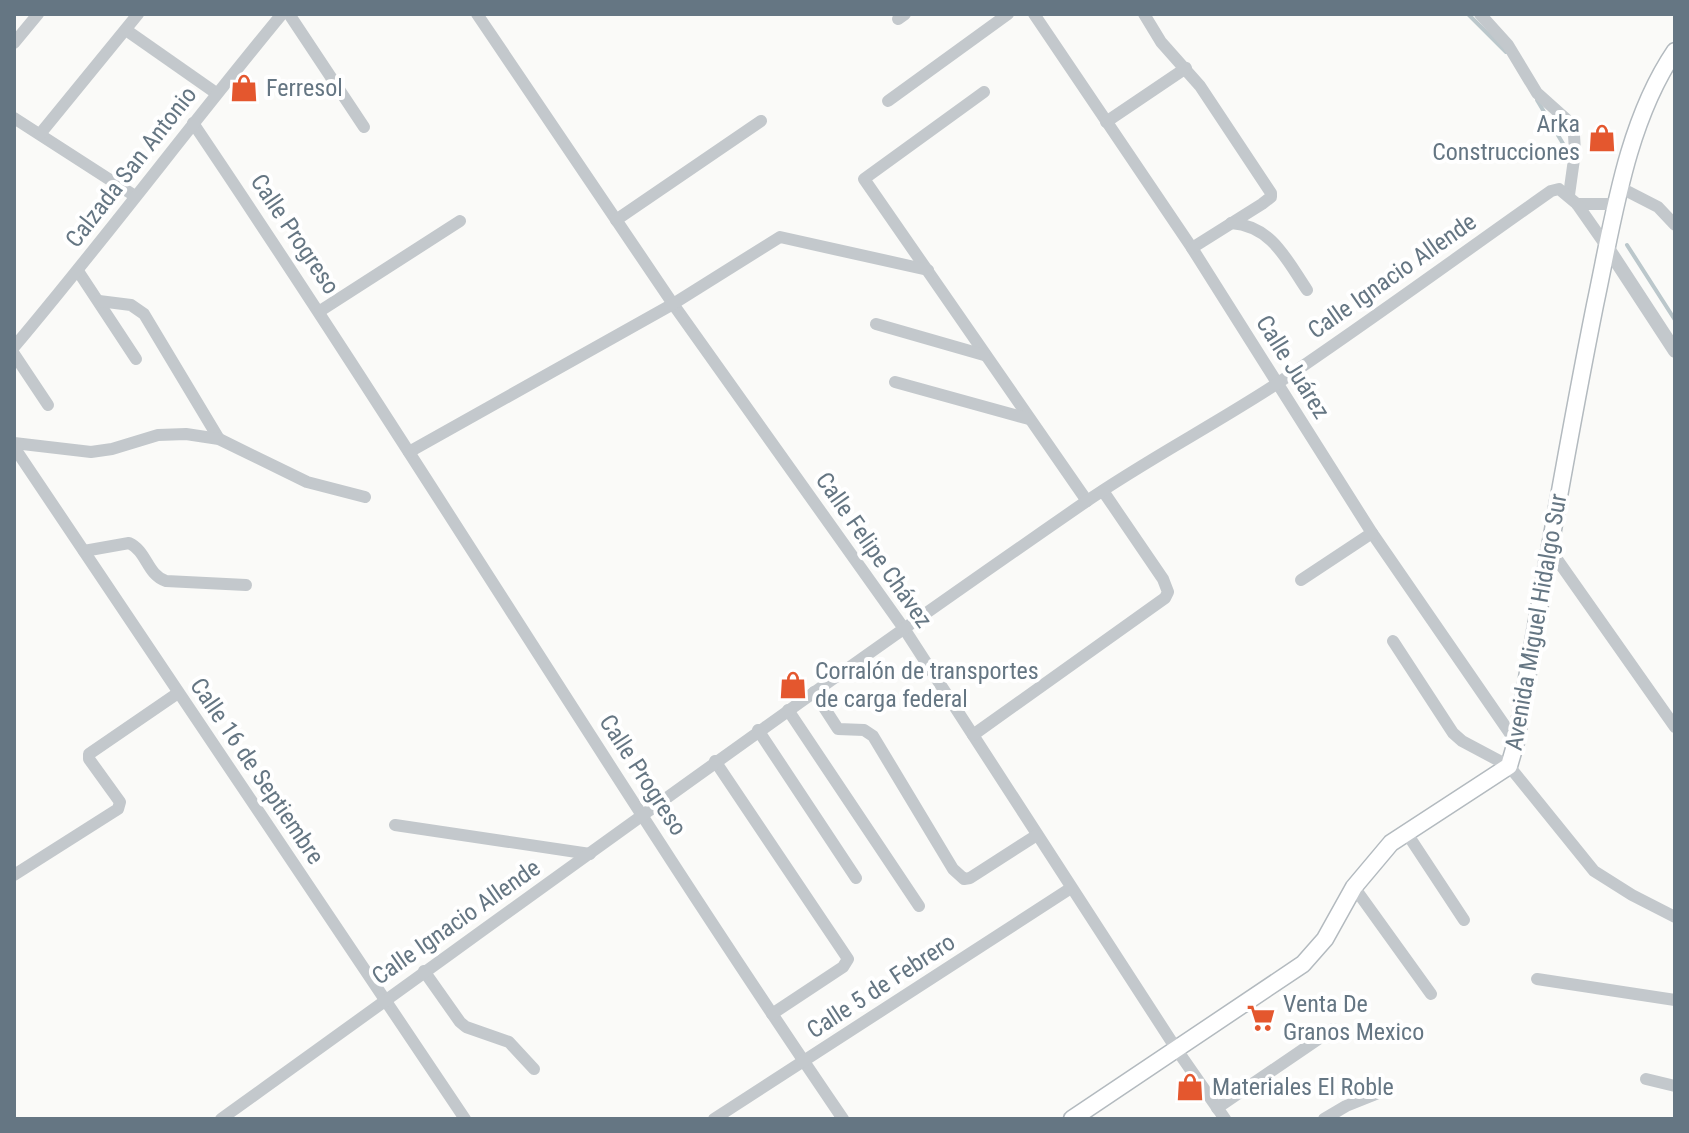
<svg xmlns="http://www.w3.org/2000/svg" width="1689" height="1133" viewBox="0 0 1689 1133" font-family="'Roboto Condensed',sans-serif">
  <style>
    .lines { fill: none; stroke-linecap: round; stroke-linejoin: round }
    .stream { stroke: #bbc7cb; stroke-width: 4 }
    .secondary-casing { stroke: #b3babf; stroke-width: 19 }
    .minor { stroke: #c3c8cc; stroke-width: 12 }
    .tertiary { stroke: #c3c8cc; stroke-width: 14 }
    .secondary { stroke: #fff; stroke-width: 16 }
    .labels { text-anchor: middle; stroke-width: 8; stroke-linejoin: round; paint-order: stroke }
    .poi-label { font-size: 24px; fill: #657683; stroke: #fff; text-anchor: start }
    .street-label { font-size: 24px; fill: #657683; stroke: #fff }
  </style>
  <rect width="100%" height="100%" fill="#fafaf8"/>
  <g class="lines">
    <!-- stream -->
    <g class="stream">
      <path d="M1468 14 1506 52"/>
      <path d="M1537 100 1565 147"/>
      <path d="M1627 245 1675 320"/>
    </g>
    <defs>
      <path id="secondary" d="M1072 1119 1303 964 1325 939 1354 887 1391 843 1509 766 1516 742C1541 596 1566 450 1595 305 1613 221 1626 123 1675 51"/>
    </defs>
    <!-- secondary casing -->
    <use href="#secondary" class="secondary-casing"/>
    <!-- minor -->
    <g class="minor">
      <path d="M289 14 364 127"/>
      <path d="M477 14 673 304 905 630 1177 1050 1225 1119"/>
      <path d="M1034 14 1192 248 1372 533 1516 742"/>
      <path d="M1144 14 1161 42 1200 86 1271 193V197L1262 204 1192 248"/>
      <path d="M1480 14 1508 45 1537 93 1566 119 1571 127 1574 135 1575 152 1569 195"/>
      <path d="M898 19 905 14"/>
      <path d="M126 30 216 93"/>
      <path d="M14 43 38 14"/>
      <path d="M984 92 864 179 1087 501"/>
      <path d="M888 101 1008 14"/>
      <path d="M14 118 135 196"/>
      <path d="M1106 122 1186 68"/>
      <path d="M193 123C415 452 620 792 843 1119"/>
      <path d="M40 134 138 14"/>
      <path d="M1621 188 1658 207 1675 225"/>
      <path d="M1577 204H1616"/>
      <path d="M616 220 761 121"/>
      <path d="M1231 223C1272 226 1286 259 1307 290"/>
      <path d="M78 271 136 359"/>
      <path d="M99 301 131 305 144 314 219 439"/>
      <path d="M320 311 460 221"/>
      <path d="M876 324 984 355"/>
      <path d="M14 347C106 238 191 124 282 14"/>
      <path d="M14 354 48 405"/>
      <path d="M895 382 1029 419"/>
      <path d="M14 443 91 452 112 449 158 435 186 434 219 439 307 482 365 497"/>
      <path d="M14 447 465 1119"/>
      <path d="M409 452 673 304 780 237 928 270"/>
      <path d="M1549 548 1675 727"/>
      <path d="M84 551 129 543C147 551 147 575 166 581L246 585"/>
      <path d="M1301 580 1372 533"/>
      <path d="M1393 641 1453 733 1462 741 1509 766 1594 871 1632 895 1675 917"/>
      <path d="M814 692 838 729 864 730 873 736 953 869 964 879 970 878 1037 835"/>
      <path d="M788 710 919 906"/>
      <path d="M758 730 856 878"/>
      <path d="M973 735 1165 598 1168 592 1163 579 1103 491"/>
      <path d="M715 761 848 959 843 967 772 1014"/>
      <path d="M395 825 590 854"/>
      <path d="M1406 832 1464 920"/>
      <path d="M14 875 118 809 120 802 89 759V754L178 693"/>
      <path d="M1354 887 1431 994"/>
      <path d="M424 971 460 1022 466 1027 509 1042 534 1069"/>
      <path d="M1537 979 1675 1000"/>
      <path d="M1646 1079 1675 1086"/>
      <path d="M1217 1108 1333 1029"/>
      <path d="M221 1119C508 913 793 704 1084 503 1146 460 1214 425 1278 383 1370 321 1460 255 1551 191L1559 189 1577 204 1607 247"/>
      <path d="M714 1119 1071 888"/>
      <path d="M1324 1119 1346 1106 1376 1094"/>
    </g>
    <!-- tertiary -->
    <path class="tertiary" d="M1607 247 1675 351"/>
    <!-- secondary -->
    <use href="#secondary" class="secondary"/>
  </g>
  <!-- icons -->
  <defs>
    <symbol id="shop-bare" viewBox="-9 -9 18 18"><path d="M-5-2.5h2.3a2.7 3.5 0 0 1 5.4 0H5L5.5 6h-11ZM-1.5-2.5h3a1.5 2.3 0 0 0-3 0Z" fill="#e4572e" stroke="#fff" stroke-width="2.5" paint-order="stroke"/></symbol>
    <symbol id="supermarket-bare" viewBox="-9 -9 18 18"><path d="M-6-5.5h2.5l.6 2H6L4.5 2H-2.5L-4.4-4H-6ZM-1.5 3.2a1.3 1.3 0 1 0 .1 0ZM3 3.2a1.3 1.3 0 1 0 .1 0Z" fill="#e4572e" stroke="#fff" stroke-width="2.5" paint-order="stroke"/></symbol>
  </defs>
  <g fill-rule="evenodd">
    <use href="#shop-bare" x="224" y="68" width="40" height="40"/>
    <use href="#shop-bare" x="1582" y="118" width="40" height="40"/>
    <use href="#shop-bare" x="773" y="665" width="40" height="40"/>
    <use href="#supermarket-bare" x="1241" y="998" width="40" height="40"/>
    <use href="#shop-bare" x="1170" y="1067" width="40" height="40"/>
  </g>
  <g class="labels">
    <!-- poi labels -->
    <g class="poi-label">
      <text x="266" y="96">Ferresol</text>
      <text x="1580" y="132" text-anchor="end">Arka<tspan x="1580" dy="28">Construcciones</tspan></text>
      <text x="815" y="679">Corralón de transportes<tspan x="815" dy="28">de carga federal</tspan></text>
      <text x="1283" y="1012">Venta De<tspan x="1283" dy="28">Granos Mexico</tspan></text>
      <text x="1212" y="1095">Materiales El Roble</text>
    </g>
    <!-- street labels -->
    <g class="street-label">
      <text transform="translate(131 167) rotate(-52)" y="8">Calzada San Antonio</text>
      <text transform="translate(295 234) rotate(56)" y="8">Calle Progreso</text>
      <text transform="translate(1392 276) rotate(-35)" y="8">Calle Ignacio Allende</text>
      <text transform="translate(1293 367) rotate(58)" y="8">Calle Juárez</text>
      <text transform="translate(874 550) rotate(55)" y="8">Calle Felipe Chávez</text>
      <text transform="translate(1536 622) rotate(-80)" y="8">Avenida Miguel Hidalgo Sur</text>
      <text transform="translate(257 771) rotate(56)" y="8">Calle 16 de Septiembre</text>
      <text transform="translate(643 775) rotate(57)" y="8">Calle Progreso</text>
      <text transform="translate(456 922) rotate(-35)" y="8">Calle Ignacio Allende</text>
      <text transform="translate(881 986) rotate(-33)" y="8">Calle 5 de Febrero</text>
    </g>
  </g>
  <!-- border -->
  <rect width="1689" height="1133" fill="none" stroke="#657683" stroke-width="32"/>
</svg>
